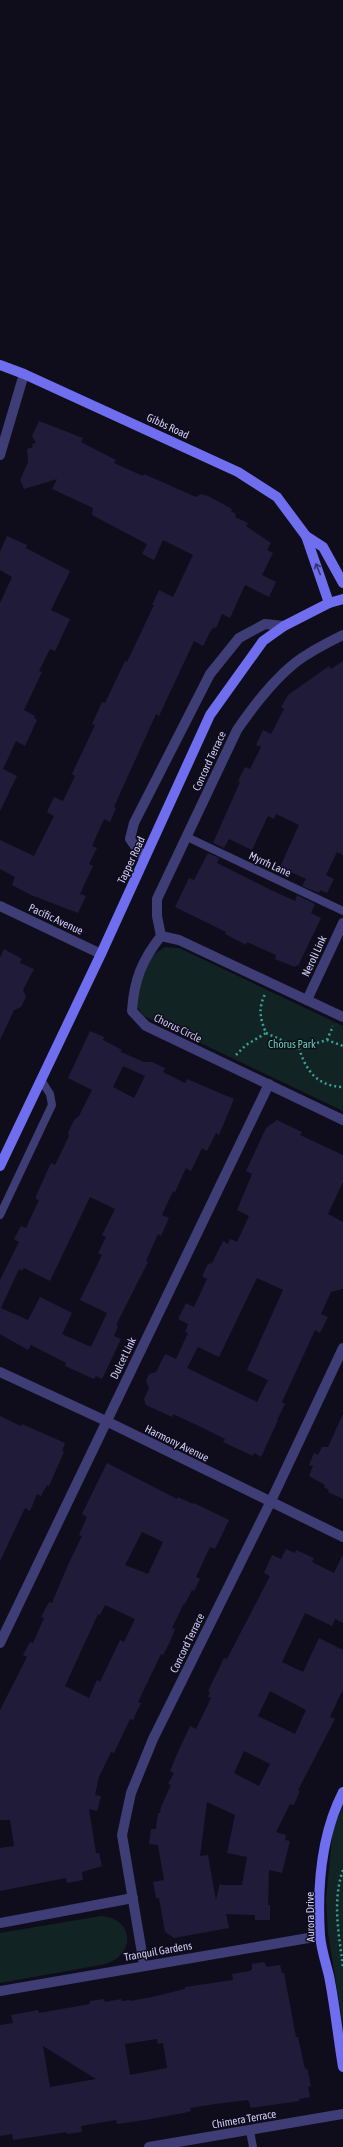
<svg xmlns="http://www.w3.org/2000/svg" width="343" height="2147" viewBox="0 0 343 2147" font-family="'Asap Condensed',sans-serif">
  <style>
    .green { fill: #112423 }
    .building { fill: #211b3a; fill-rule: evenodd }
    .lines { fill: none; stroke-linecap: round; stroke-linejoin: round }
    .path { stroke: #39a198; stroke-width: 2.5; stroke-dasharray: 2 3; stroke-linecap: butt }
    .lane { stroke: #3e3d75; stroke-width: 8 }
    .street { stroke: #3e3d75; stroke-width: 10 }
    .secondary { stroke: #6e6eef; stroke-width: 10 }
    .oneway { stroke: #353470 }
    .labels { text-anchor: middle; stroke-width: 3; stroke-linejoin: round; paint-order: stroke }
    .street-label { font-size: 11px; fill: #d1ccf9; stroke: #0f0d1b }
    .park-label { font-size: 11px; fill: #62d0b2; stroke: #0f0d1b }
  </style>
  <rect width="100%" height="100%" fill="#0f0d1b"/>
  <!-- green -->
  <g class="green">
    <path d="M165 947 179 948 343 1026V1111L144 1016 136 1005V989L152 956Z"/>
    <path d="M343 1807V2026L328 1933 326 1899 333 1828Z"/>
    <path d="M101 1916C134 1918 136 1954 106 1964L0 1983V1933Z"/>
  </g>
  <!-- building -->
  <g class="building">
    <path d="M39 421 83 438 81 442 116 460 114 463 143 476 144 474 196 497 201 494 208 496 232 509 231 511 236 514 235 517 248 523 246 526 271 543 267 550 273 553 262 575 276 582 269 597 245 585 230 618 222 614 216 628 214 627 210 632 203 646 194 641 159 716 156 714 114 807 116 808 110 822 104 819 92 846 97 848 89 864 93 866 80 894 86 896 78 913 31 895 12 885 15 877 0 869V840L34 856 54 816 47 812 54 797 63 801 75 776 72 774 95 725 92 724 102 702 105 703 125 661 127 662 154 605H152L159 590 173 597 193 555 163 540 154 560 142 554 147 544 92 515 93 508 52 489 57 479 24 489 20 480 28 462 27 449 33 447 32 444 36 443 32 436Z"/>
    <path d="M7 536 27 545 26 548 70 571 51 610 70 619 55 651 50 649 39 671 42 672 24 710 35 716 34 718 37 720 25 746 16 741 3 769 17 776 0 811V603L12 577 0 570V552Z"/>
    <path d="M343 661V855L337 852 326 875 334 879 327 893 320 890 319 893 302 886 306 879 280 867 299 825 276 814 274 819 268 816 252 850 229 839 224 848 213 843 240 782 238 781 245 767 250 769 261 747 256 745 263 730 271 734 284 709 281 707 288 695 329 666 331 669Z"/>
    <path d="M208 853 219 858 217 863 271 890 295 901 297 895 315 904 311 913 321 918 298 966 296 965 295 967 275 959 276 955 247 942 246 945 225 934 226 932 175 907 189 878 194 880Z"/>
    <path d="M4 949 22 959 20 963 34 969 23 990 26 997 21 1007 14 1010 0 1040V958Z"/>
    <path d="M90 1031 104 1037 103 1040 122 1050 121 1052 144 1062H152L165 1068 163 1072 185 1083 187 1079 234 1099 219 1135 216 1133 207 1151 202 1148 191 1171 186 1168 175 1192 173 1191 162 1215 169 1218 161 1236 158 1234 146 1261 148 1262 116 1325 118 1326 114 1336 121 1339 102 1379 96 1376 94 1379 65 1366 66 1363 31 1345 28 1350 0 1334V1280L19 1242 14 1239 21 1226 26 1228 39 1200 36 1199V1196L51 1163 55 1165 69 1136 68 1133 74 1120 79 1116 92 1090 68 1078ZM123 1066 145 1076 134 1098 113 1087ZM90 1197 115 1209 102 1235 106 1237 98 1253 102 1255 80 1300 107 1313 91 1347 62 1334 72 1313 40 1297 28 1320 1 1308 19 1269 22 1271 24 1268 50 1281Z"/>
    <path d="M277 1120 302 1132 300 1135 343 1155V1182L328 1214 343 1222V1289L331 1292 321 1314 328 1317 320 1333 315 1330 282 1402 285 1404 277 1420H278L261 1457 254 1453 253 1456 223 1442 225 1439 201 1427 173 1414 172 1417 146 1405 144 1399 149 1388 146 1381 149 1374 156 1372 165 1354 176 1359 188 1333 185 1332 188 1324 178 1319 186 1303 194 1307 207 1279 203 1277V1274L208 1264 212 1263 223 1241 228 1244 230 1239 237 1242 249 1216 237 1210 252 1174 246 1171 266 1128ZM257 1278 283 1290 247 1370 268 1380 257 1402 187 1368 198 1347 219 1357Z"/>
    <path d="M343 1414V1499L328 1492 329 1490 324 1487 325 1485 309 1476 313 1466 309 1465 314 1453 318 1455 322 1447H328Z"/>
    <path d="M0 1416 21 1426 22 1424 65 1443 62 1451 64 1452 60 1461 49 1486 47 1485 41 1496 37 1494 30 1511 25 1508 0 1561Z"/>
    <path d="M107 1463 177 1499 178 1497 193 1504 194 1503 229 1520 215 1549 210 1547 196 1577 200 1579 194 1591 192 1590 185 1604 184 1603 172 1628 175 1629 170 1642 163 1655 161 1654 138 1702 141 1703 133 1720 130 1719 114 1753 111 1752 99 1777 95 1795 101 1796 97 1811 89 1809 96 1853H99L102 1866 82 1872 83 1880 67 1883 66 1878 0 1891V1848L14 1846 10 1820H0V1710L27 1657 23 1655 30 1642 33 1643 44 1618 41 1617 49 1602 52 1603 67 1567 82 1536 79 1535 87 1517 82 1514ZM142 1532 163 1542 148 1574 125 1565ZM105 1605 135 1619 124 1642 120 1640 100 1682 97 1680 89 1698 65 1686 98 1614 100 1615Z"/>
    <path d="M286 1549 295 1553 296 1550 314 1558 312 1562 334 1573 343 1554V1623L335 1619 332 1626 305 1613 282 1662 303 1672 319 1638 343 1650V1689L330 1717 335 1719 298 1790 300 1791 294 1805 290 1804 276 1832 286 1835 285 1840 290 1841 282 1873 269 1870 268 1905H270V1920H255V1915L226 1914 229 1928 174 1938 165 1932 159 1898H156L153 1882 164 1880 158 1845 149 1844 151 1829H156L158 1813H160L161 1807 171 1785 168 1784 174 1773 170 1771 177 1754 190 1726 196 1729 211 1698 208 1697 210 1692 208 1691 224 1658 227 1659 270 1576 264 1573 272 1555 281 1559ZM270 1691 306 1710 295 1734 258 1716ZM244 1751 270 1764 259 1786 234 1773ZM207 1802 235 1815 227 1853 247 1857 242 1885H221L220 1883 216 1900 208 1855 200 1856Z"/>
    <path d="M264 1962 267 1967 280 1965 282 1973H284L296 2037H298L305 2069 307 2068 311 2086 308 2087 310 2097 299 2099 300 2101 251 2108 248 2100 215 2104 190 2108 191 2111 184 2113 145 2120 117 2124 116 2120 81 2126 82 2132 67 2134V2132L13 2140 12 2134 0 2136V2025L13 2023 11 2015 38 2010 39 2013 90 2004V2001L104 1999 105 2002 121 1999 122 2001 130 2000V2001L152 1997 185 1989V1987L233 1980 232 1974 250 1971 252 1969V1964ZM157 2039 158 2044 163 2043 167 2068 130 2075 125 2044ZM43 2046 96 2079 50 2087Z"/>
  </g>
  <g class="lines">
    <!-- path -->
    <g class="path">
      <path d="M266 1033 299 1048 327 1040 343 1046"/>
      <path d="M327 1040 333 1026"/>
      <path d="M299 1048C306 1071 317 1086 343 1087"/>
      <path d="M236 1055 246 1045 266 1033C260 1018 258 1009 265 994"/>
      <path d="M343 1870C332 1901 339 1935 343 1967"/>
    </g>
    <!-- lane -->
    <g class="lane">
      <path d="M187 837 343 911"/>
      <path d="M0 1215 52 1105 50 1094 41 1080"/>
      <path d="M250 2131 253 2147"/>
    </g>
    <!-- street -->
    <g class="street">
      <path d="M0 455 24 374"/>
      <path d="M144 859 130 839 134 823 210 674 239 638 265 624 284 626"/>
      <path d="M0 906 101 954"/>
      <path d="M161 936 157 916V899L237 730C254 705 282 669 308 654 319 647 331 641 343 635"/>
      <path d="M307 1000 343 923"/>
      <path d="M343 1017 179 940 161 936C142 960 134 980 132 1011L146 1026 343 1120"/>
      <path d="M0 1372 106 1421 343 1537"/>
      <path d="M0 1643 269 1084"/>
      <path d="M0 1923 133 1898"/>
      <path d="M144 1965 122 1835 131 1793 153 1739 270 1503 343 1348"/>
      <path d="M0 1991 320 1936"/>
      <path d="M149 2147 343 2114"/>
    </g>
    <!-- secondary -->
    <g class="secondary">
      <path d="M0 365 24 374 238 472 277 497 306 536 323 547 343 583"/>
      <path d="M306 536 329 603"/>
      <path d="M0 1166 101 954 210 715 263 641 284 626 329 603 343 599"/>
      <path d="M343 1792C321 1835 317 1887 320 1935 321 1949 326 1963 329 1976 335 2006 338 2037 343 2067"/>
    </g>
  </g>
  <!-- one-way arrows -->
  <defs><path id="oneway-shaft" d="M-6 0H5M1.5-3L5.5 0L1.5 3" fill="none" stroke-width="1.6" stroke-linecap="round" stroke-linejoin="round"/></defs>
  <use class="oneway" href="#oneway-shaft" transform="translate(318 569) rotate(-112)"/>
  <g class="labels">
    <!-- street labels -->
    <g class="street-label">
      <text transform="translate(168 426) rotate(25)" y="4">Gibbs Road</text>
      <text transform="translate(209 761) rotate(-65)" y="4">Concord Terrace</text>
      <text transform="translate(131 860) rotate(-65)" y="4">Tapper Road</text>
      <text transform="translate(270 864) rotate(25)" y="4">Myrrh Lane</text>
      <text transform="translate(56 919) rotate(25)" y="4">Pacific Avenue</text>
      <text transform="translate(314 956) rotate(-65)" y="4">Neroli Link</text>
      <text transform="translate(178 1028) rotate(26)" y="4">Chorus Circle</text>
      <text transform="translate(123 1358) rotate(-64)" y="4">Dulcet Link</text>
      <text transform="translate(177 1443) rotate(26)" y="4">Harmony Avenue</text>
      <text transform="translate(187 1643) rotate(-64)" y="4">Concord Terrace</text>
      <text transform="translate(310 1917) rotate(-91)" y="4">Aurora Drive</text>
      <text transform="translate(158 1951) rotate(-10)" y="4">Tranquil Gardens</text>
      <text transform="translate(244 2119) rotate(-10)" y="4">Chimera Terrace</text>
    </g>
    <!-- park labels -->
    <g class="park-label">
      <text x="292" y="1048">Chorus Park</text>
    </g>
  </g>
</svg>
